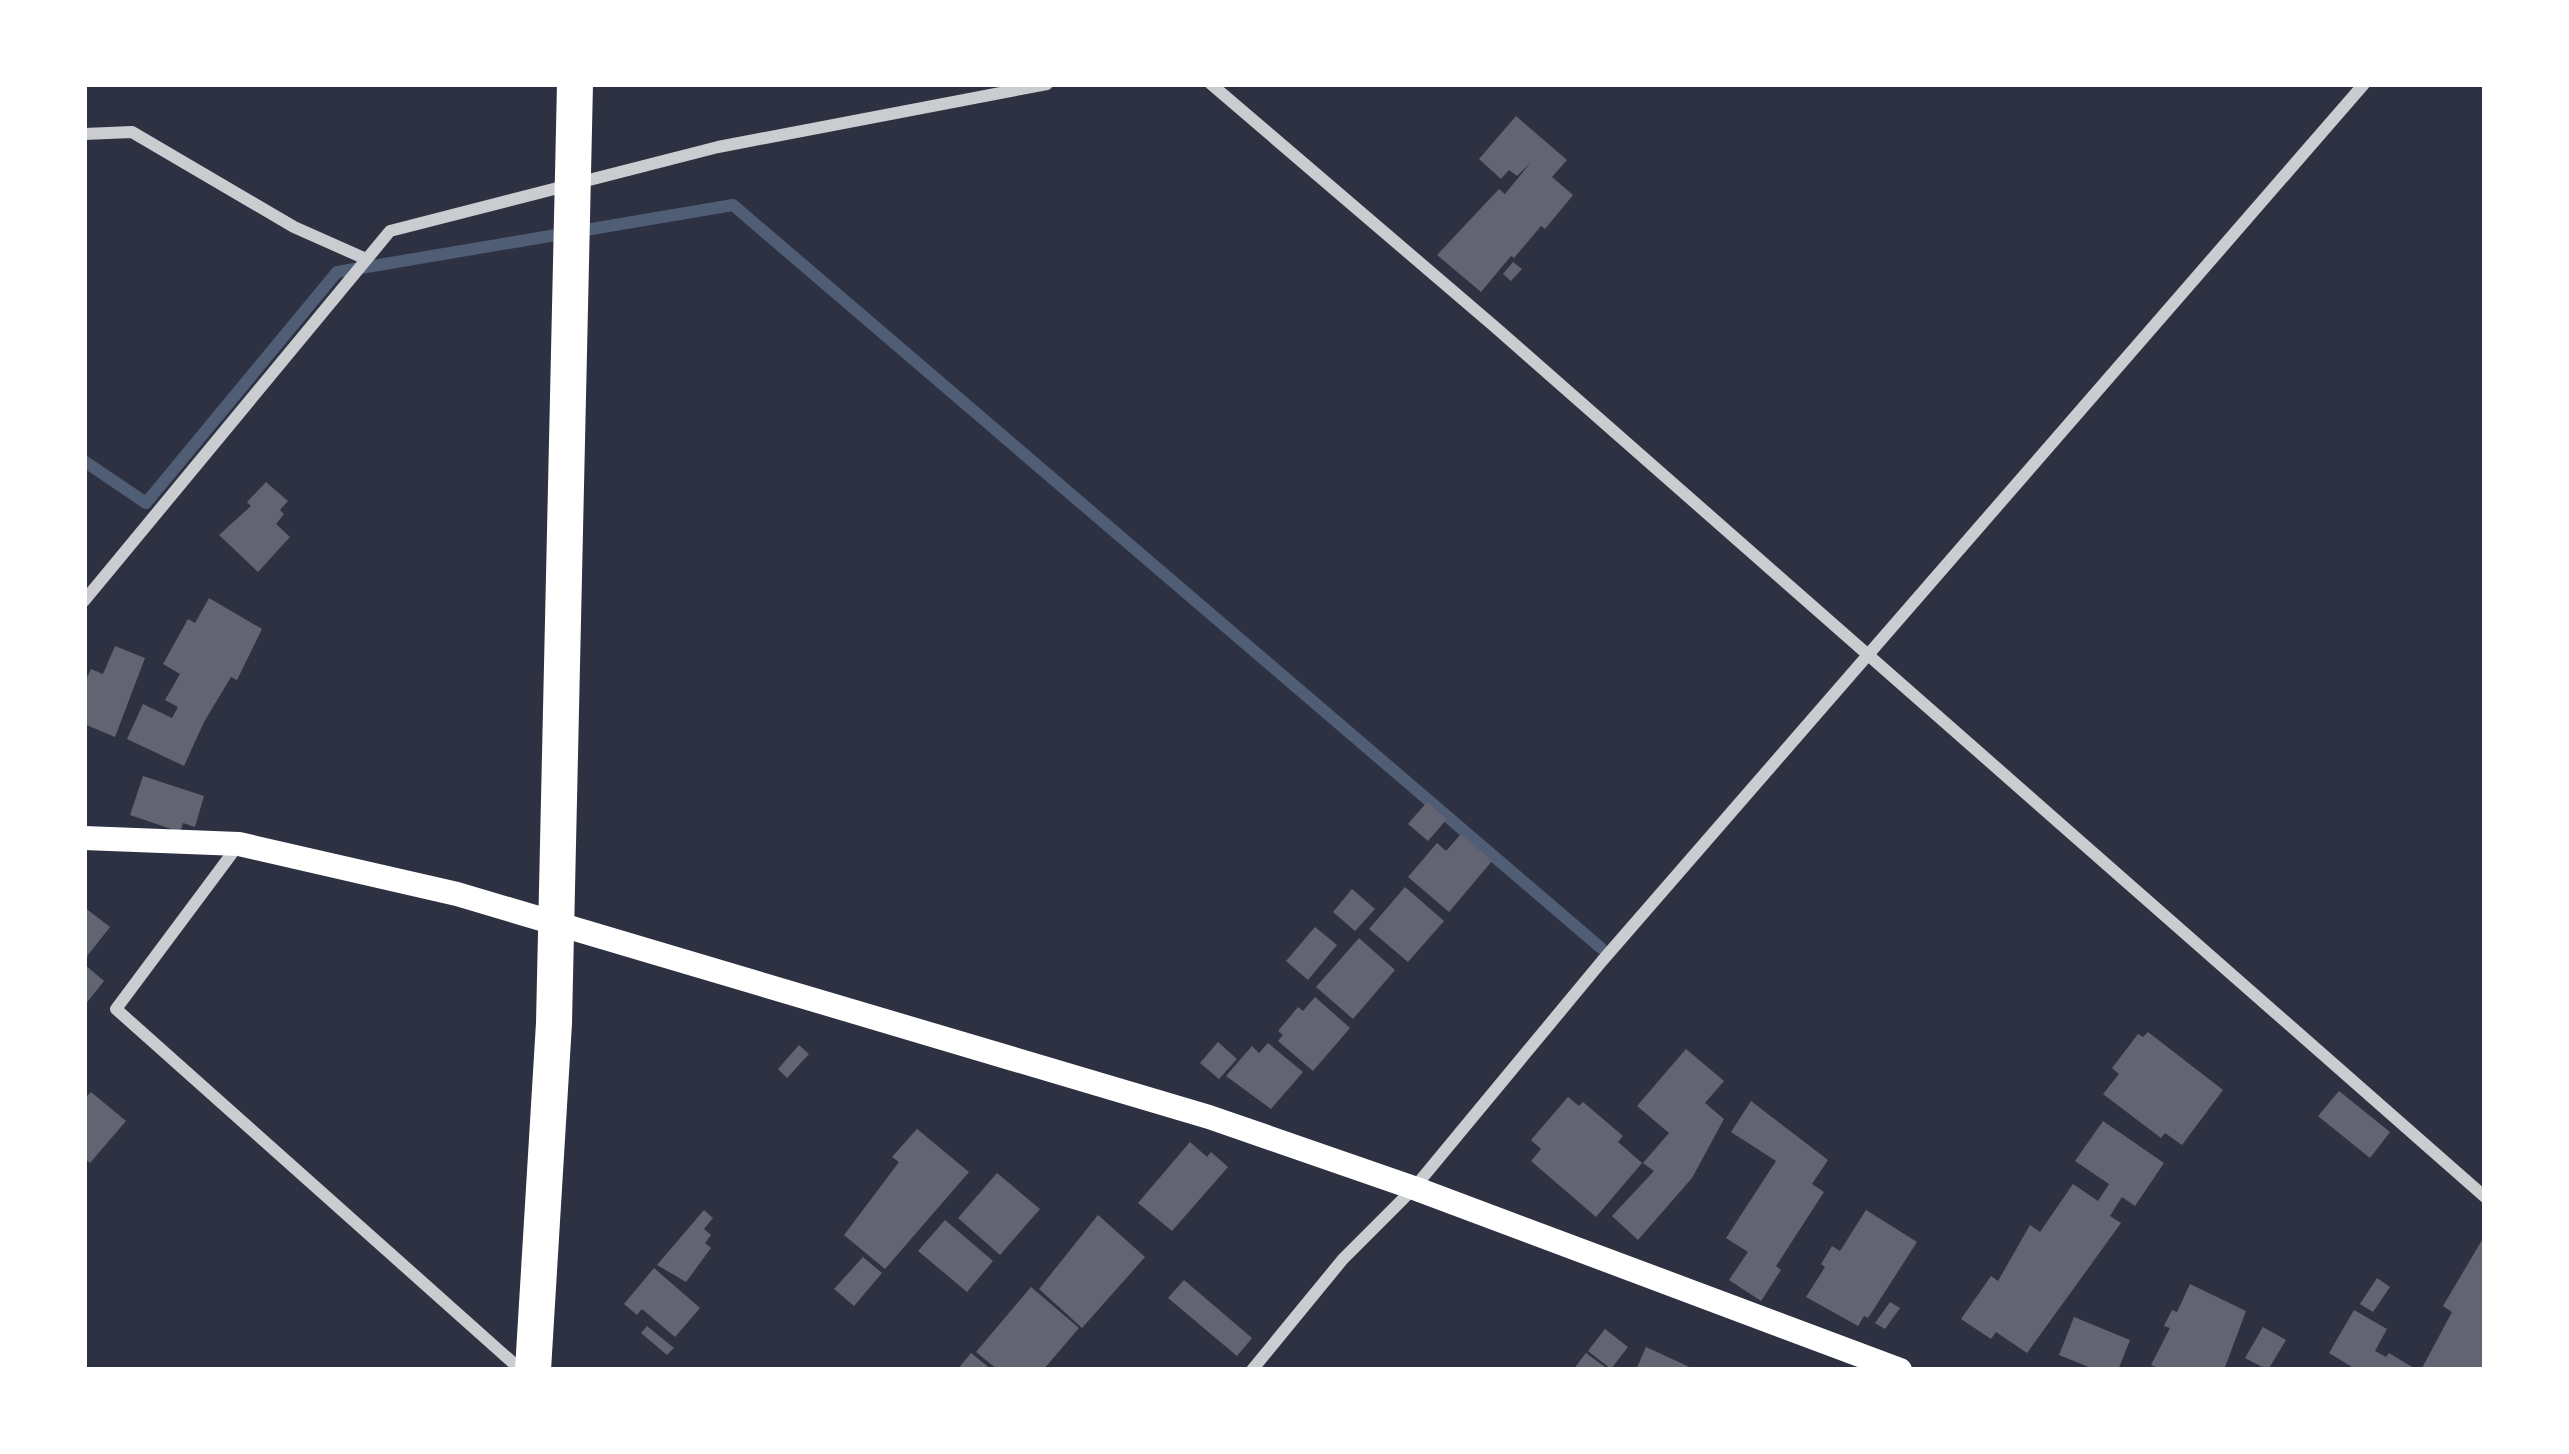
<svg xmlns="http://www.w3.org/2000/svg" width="2569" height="1454" viewBox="0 0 2569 1454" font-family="'Golos Text',sans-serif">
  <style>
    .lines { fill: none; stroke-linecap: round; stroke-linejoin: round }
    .stream { stroke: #4f5d75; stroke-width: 12 }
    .building { fill: #626471 }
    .minor { stroke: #caccd0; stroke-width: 12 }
    .secondary { stroke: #fff; stroke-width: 24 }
    .motorway { stroke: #fff; stroke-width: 36 }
  </style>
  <rect width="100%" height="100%" fill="#2d3142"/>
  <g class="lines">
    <!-- stream -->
    <path class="stream" d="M84 461 146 503 337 272 733 205 1601 948"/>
  </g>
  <!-- building -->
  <g class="building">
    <path d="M1516 116 1567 160 1552 177 1573 195 1545 229 1541 226 1514 258 1511 256 1481 292 1437 255 1499 189 1505 194 1531 162 1517 176 1509 170 1501 179 1479 159Z"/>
    <path d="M1513 262 1522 269 1511 281 1503 274Z"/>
    <path d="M266 482 288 501 280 510 284 514 276 524 290 537 258 572 219 535 251 506 247 502Z"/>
    <path d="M209 598 262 629 237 680 231 677 204 722 184 766 127 739 143 704 172 718 178 707 165 700 180 674 163 664 188 619 195 623Z"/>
    <path d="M115 646 145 658 115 737 84 724V684L91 669 103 674Z"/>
    <path d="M143 776 204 796 195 827 183 823 180 832 130 815Z"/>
    <path d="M1427 802 1447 819 1428 841 1408 824Z"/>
    <path d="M1461 834 1492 861 1449 912 1408 877 1437 843 1446 851Z"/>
    <path d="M1405 887 1444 921 1408 962 1369 929Z"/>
    <path d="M1352 889 1375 909 1355 931 1333 912Z"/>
    <path d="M84 907 110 927 84 960Z"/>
    <path d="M1315 927 1337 945 1308 980 1286 961Z"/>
    <path d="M1359 938 1395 970 1353 1019 1316 987Z"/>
    <path d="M84 964 104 981 84 1006Z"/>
    <path d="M1315 997 1350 1028 1313 1071 1278 1041 1283 1035 1278 1031 1298 1007 1303 1011Z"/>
    <path d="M2148 1032 2223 1090 2182 1145 2165 1133 2161 1138 2103 1094 2119 1074 2112 1068 2138 1034 2143 1037Z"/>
    <path d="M1218 1042 1237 1059 1219 1079 1200 1063Z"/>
    <path d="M1268 1043 1303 1072 1271 1109 1226 1076 1252 1046 1259 1053Z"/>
    <path d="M799 1045 809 1054 787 1078 778 1069Z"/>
    <path d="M1686 1049 1724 1081 1705 1103 1724 1119 1692 1178 1638 1240 1612 1216 1654 1171 1643 1163 1669 1133 1637 1106Z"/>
    <path d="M2339 1091 2390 1132 2370 1158 2318 1116Z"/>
    <path d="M91 1092 126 1121 90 1163 84 1158V1099Z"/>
    <path d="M1568 1097 1579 1106 1583 1102 1623 1136 1618 1142 1642 1163 1596 1217 1531 1161 1541 1149 1531 1140Z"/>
    <path d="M1751 1101 1828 1160 1812 1184 1824 1192 1776 1266 1781 1270 1761 1301 1729 1280 1748 1252 1726 1238 1776 1161 1731 1132Z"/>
    <path d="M2103 1121 2164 1163 2135 1206 2122 1197 2110 1216 2121 1223 2027 1353 1996 1332 1991 1339 1961 1319 1991 1276 1998 1281 2030 1225 2040 1232 2073 1184 2098 1201 2109 1184 2075 1161Z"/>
    <path d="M917 1129 969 1172 885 1269 844 1235 899 1162 892 1157Z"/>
    <path d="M1190 1142 1207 1157 1211 1152 1228 1167 1172 1231 1138 1203Z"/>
    <path d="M997 1173 1040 1209 1000 1255 958 1218Z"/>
    <path d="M704 1210 713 1218 704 1229 711 1235 705 1243 711 1248 686 1282 657 1265Z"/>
    <path d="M1866 1210 1917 1242 1868 1318 1864 1316 1858 1326 1806 1297 1825 1267 1821 1264 1832 1246 1840 1251Z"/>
    <path d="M1098 1215 1145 1257 1082 1328 1039 1289Z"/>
    <path d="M945 1220 993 1261 967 1292 918 1251Z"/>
    <path d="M2485 1235V1370H2421L2452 1312 2443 1306Z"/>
    <path d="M863 1257 882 1273 854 1306 834 1289Z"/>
    <path d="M654 1268 700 1308 675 1337 642 1309 637 1315 624 1304Z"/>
    <path d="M2377 1278 2390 1287 2373 1312 2360 1304Z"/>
    <path d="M1184 1280 1252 1338 1237 1356 1168 1298Z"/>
    <path d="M2190 1284 2246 1311 2224 1370H2162L2151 1365 2170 1328 2164 1326 2172 1310 2177 1312Z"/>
    <path d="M1031 1287 1079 1328 1043 1370H998L976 1352Z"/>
    <path d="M1890 1302 1900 1308 1885 1329 1875 1323Z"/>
    <path d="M2354 1310 2387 1329 2375 1351 2386 1357 2389 1353 2417 1370H2350L2352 1367 2329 1353Z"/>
    <path d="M2074 1317 2130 1340 2118 1370H2096L2059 1355Z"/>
    <path d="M647 1326 674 1348 667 1355 641 1333Z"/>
    <path d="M2263 1327 2286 1340 2268 1370 2245 1358Z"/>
    <path d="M1605 1329 1628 1347 1611 1369 1588 1351Z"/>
    <path d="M1646 1347 1696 1370H1636Z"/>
    <path d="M971 1353 992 1370H957Z"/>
    <path d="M1586 1353 1609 1370H1573Z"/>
  </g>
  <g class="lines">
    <!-- minor -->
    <g class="minor">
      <path d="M1211 84 1495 327 2485 1197"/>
      <path d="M84 134 132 132 294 227 366 259"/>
      <path d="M84 601 390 231 718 147 1047 84"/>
      <path d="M239 844 116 1009 521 1370"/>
      <path d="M1252 1370 1343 1259 1414 1188 1602 961 2364 84"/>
    </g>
    <!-- secondary -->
    <path class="secondary" d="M84 838 239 844 457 894 1209 1117 1414 1188 1900 1370"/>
    <!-- motorway -->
    <path class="motorway" d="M533 1370 554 1023 575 84"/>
  </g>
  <!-- border -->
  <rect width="2569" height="1454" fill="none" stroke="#ffffff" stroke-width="174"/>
</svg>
